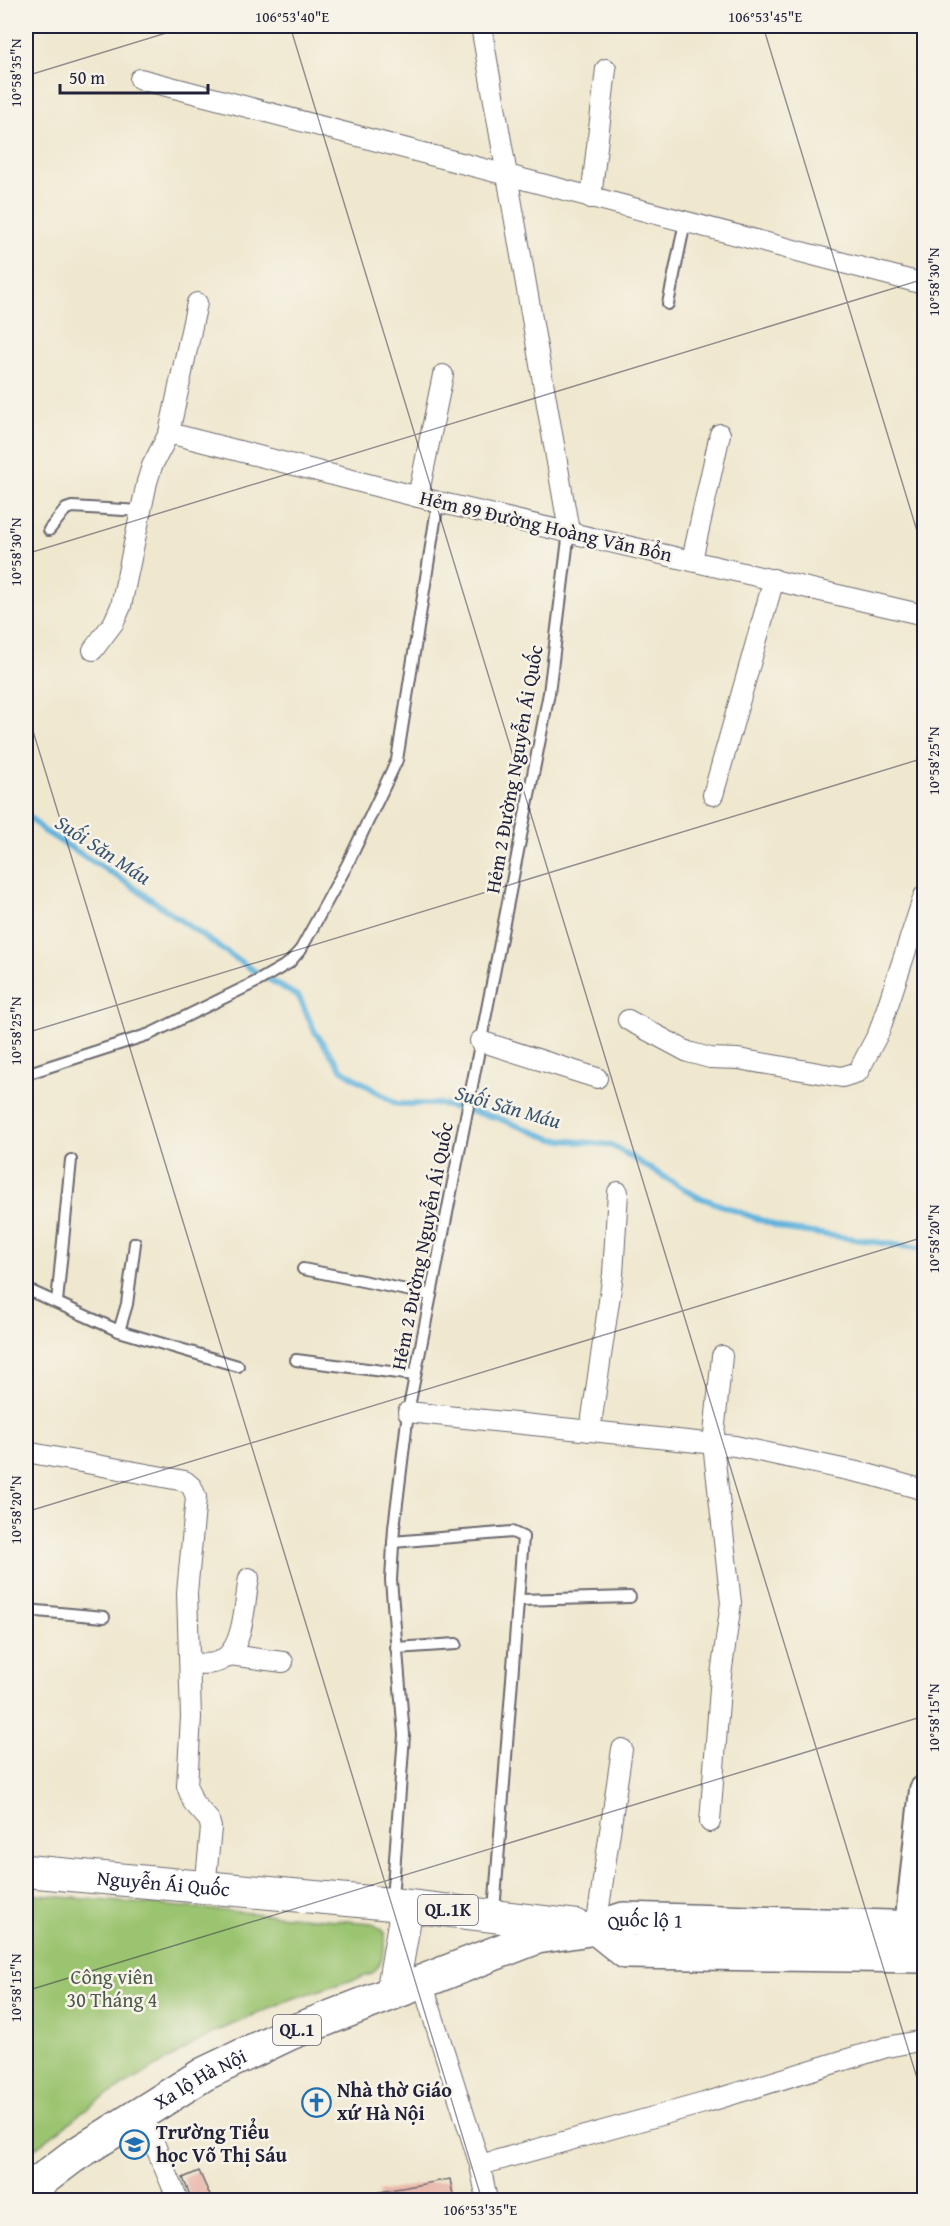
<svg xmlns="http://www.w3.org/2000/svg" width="950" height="2226" viewBox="0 0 950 2226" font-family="'Gentium Book Plus',serif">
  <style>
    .green { fill: #9bc470; stroke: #5e7356; stroke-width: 1.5 }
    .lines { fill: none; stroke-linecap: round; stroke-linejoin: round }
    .stream { stroke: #60b3dc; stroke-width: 6 }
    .building { fill: #e8b4a8 }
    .lane-casing { stroke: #6a676e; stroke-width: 14 }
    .street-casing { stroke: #6a676e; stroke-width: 22 }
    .secondary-casing { stroke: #6a676e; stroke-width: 32 }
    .primary-casing { stroke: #6a676e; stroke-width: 34 }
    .highway-casing { stroke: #6a676e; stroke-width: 36 }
    .lane { stroke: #fff; stroke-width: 10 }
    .street { stroke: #fff; stroke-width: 20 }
    .secondary { stroke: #fff; stroke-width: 28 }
    .primary { stroke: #fff; stroke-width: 32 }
    .highway { stroke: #fff; stroke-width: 33 }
    .ticks { fill: none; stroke: #22223b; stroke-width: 1.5; stroke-opacity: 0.45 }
    .labels { text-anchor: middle; stroke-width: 5; stroke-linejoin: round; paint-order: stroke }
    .shield { fill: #f7f3e8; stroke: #62616f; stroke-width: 1.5 }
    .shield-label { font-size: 18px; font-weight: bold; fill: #22223b }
    .street-label { font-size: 20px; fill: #22223b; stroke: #f7f3e8 }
    .park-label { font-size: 20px; fill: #4c5b4e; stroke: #f7f3e8 }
    .poi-label { font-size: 20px; font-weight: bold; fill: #22223b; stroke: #f7f3e8; text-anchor: start }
    .water-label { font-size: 21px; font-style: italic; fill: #385573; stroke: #f7f3e8 }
    .neatline { fill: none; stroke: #22223b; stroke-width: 2 }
    .ticks-label { font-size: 15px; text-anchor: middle; fill: #22223b }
  </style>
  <rect width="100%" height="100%" fill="#f7f3e8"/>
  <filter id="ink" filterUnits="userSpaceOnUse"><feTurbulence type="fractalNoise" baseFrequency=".0167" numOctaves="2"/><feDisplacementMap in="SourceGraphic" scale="12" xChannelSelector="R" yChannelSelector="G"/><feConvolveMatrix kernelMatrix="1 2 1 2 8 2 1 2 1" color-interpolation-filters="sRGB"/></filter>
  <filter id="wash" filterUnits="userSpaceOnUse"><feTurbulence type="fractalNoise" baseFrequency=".008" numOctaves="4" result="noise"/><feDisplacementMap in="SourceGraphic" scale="24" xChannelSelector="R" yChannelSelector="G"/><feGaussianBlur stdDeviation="1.35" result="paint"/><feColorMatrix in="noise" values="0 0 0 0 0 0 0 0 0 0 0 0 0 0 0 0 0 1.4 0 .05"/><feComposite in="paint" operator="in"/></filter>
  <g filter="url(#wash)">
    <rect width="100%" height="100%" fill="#efe7ce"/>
    <!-- green -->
    <path class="green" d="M26 1894 372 1923 384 1932C388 1945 382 1964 372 1974L291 1999 211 2034 99 2100 26 2155Z"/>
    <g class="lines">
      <!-- stream -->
      <path class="stream" d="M26 814 44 831 126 882 251 969 299 997 315 1032 342 1070 397 1104H439L495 1117 552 1139 611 1145 696 1196 785 1229 924 1249"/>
    </g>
    <g id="blocks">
      <!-- building -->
      <g class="building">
        <path d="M199 2171 212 2200H192L183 2178Z"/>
        <path d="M450 2179 454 2200H380L379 2192Z"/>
      </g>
    </g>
  </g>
  <g filter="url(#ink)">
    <use href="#blocks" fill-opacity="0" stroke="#6a676e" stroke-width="1.5"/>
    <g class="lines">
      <defs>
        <g id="lane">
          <path d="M668 304 685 222"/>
          <path d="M49 530 66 509 72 507 141 511"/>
          <path d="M26 1074 150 1034 258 981 289 963 301 949 347 865 397 760 438 502"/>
          <path d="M303 1269 431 1295"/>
          <path d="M26 1289 119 1331 127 1304 135 1243"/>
          <path d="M57 1302 71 1160"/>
          <path d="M119 1331 238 1366"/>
          <path d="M296 1360 414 1375"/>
          <path d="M393 1542 512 1532 523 1537 494 1912"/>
          <path d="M519 1600 630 1597"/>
          <path d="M26 1610 104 1617"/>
          <path d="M396 1648 456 1644"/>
          <path d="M392 1900 404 1735 391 1580 394 1528 408 1412 549 693 569 531"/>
        </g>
        <g id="street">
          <path d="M481 26 569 531"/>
          <path d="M140 79 924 284"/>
          <path d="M591 198 606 69"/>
          <path d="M169 433 438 502 924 615"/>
          <path d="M418 497 443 375"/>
          <path d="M692 560 720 434"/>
          <path d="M93 650 114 622 121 606 147 482 152 466 169 433 197 303"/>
          <path d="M713 795 774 579"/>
          <path d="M628 1020 688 1052 710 1058 738 1059 842 1077 858 1072 879 1032 924 896"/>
          <path d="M480 1041 597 1078"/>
          <path d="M408 1412 735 1446 871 1475 924 1490"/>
          <path d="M590 1431 613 1274 618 1192"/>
          <path d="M26 1452 185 1481 192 1487 196 1497 187 1593 191 1717 187 1786 193 1802 209 1820 211 1828 205 1888"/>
          <path d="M229 1655 283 1662"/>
          <path d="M190 1663C197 1663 206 1665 213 1663 245 1658 244 1603 249 1578"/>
          <path d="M710 1822 721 1675 731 1603 713 1444 722 1356"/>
          <path d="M596 1928 622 1749"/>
          <path d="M422 1982 480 2165 487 2200"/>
          <path d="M141 2112 178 2200"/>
          <path d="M480 2165 704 2103 887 2047 924 2040"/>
        </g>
        <path id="secondary" d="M909 1927 924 1790"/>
        <g id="primary">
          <path id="s1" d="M26 1871 392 1904 577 1926"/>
          <path d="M392 1994 407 1906"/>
        </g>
        <g id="highway">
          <path d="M596 1928 626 1952 924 1956"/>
          <path id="s2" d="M26 2192 72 2157 204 2074 290 2033 537 1937 596 1928 624 1919 924 1928"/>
        </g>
      </defs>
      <!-- lane casing -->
      <use href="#lane" class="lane-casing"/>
      <!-- street casing -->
      <use href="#street" class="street-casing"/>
      <!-- secondary casing -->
      <use href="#secondary" class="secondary-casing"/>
      <!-- primary casing -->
      <use href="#primary" class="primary-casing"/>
      <!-- highway casing -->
      <use href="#highway" class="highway-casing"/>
      <!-- lane -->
      <use href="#lane" class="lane"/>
      <!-- street -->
      <use href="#street" class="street"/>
      <!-- secondary -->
      <use href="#secondary" class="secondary"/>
      <!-- primary -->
      <use href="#primary" class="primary"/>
      <!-- highway -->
      <use href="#highway" class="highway"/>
    </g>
  </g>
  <!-- ticks -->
  <path class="ticks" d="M290 26 924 2101M763 26 924 554M26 76 189 26M26 554 924 279M26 708 482 2200M26 1033 924 758M26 1512 924 1237M26 1991 924 1716M905 2200 924 2195"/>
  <!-- icons -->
  <defs>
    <symbol id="church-ring" viewBox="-11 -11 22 22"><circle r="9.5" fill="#f7f3e8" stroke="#1f6fb2" stroke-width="1.5"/><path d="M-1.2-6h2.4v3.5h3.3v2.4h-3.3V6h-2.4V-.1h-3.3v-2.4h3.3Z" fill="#1f6fb2"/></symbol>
    <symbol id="school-ring" viewBox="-11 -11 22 22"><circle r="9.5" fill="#f7f3e8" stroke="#1f6fb2" stroke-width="1.5"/><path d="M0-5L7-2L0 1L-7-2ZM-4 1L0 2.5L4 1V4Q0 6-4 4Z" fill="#1f6fb2"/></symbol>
  </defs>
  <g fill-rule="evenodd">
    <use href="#church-ring" x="300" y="2086" width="33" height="33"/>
    <use href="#school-ring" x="118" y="2128" width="33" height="33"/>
  </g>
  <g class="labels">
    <!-- shield labels -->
    <g class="shield">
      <rect x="418" y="1895" width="60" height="30" rx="4.5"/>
      <rect x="273" y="2015" width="48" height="30" rx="4.5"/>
    </g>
    <g class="shield-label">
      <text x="448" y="1916">QL.1K</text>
      <text x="297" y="2036">QL.1</text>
    </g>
    <!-- street labels -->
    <g class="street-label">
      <text transform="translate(546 526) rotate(13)" y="7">Hẻm 89 Đường Hoàng Văn Bổn</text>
      <text transform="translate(514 769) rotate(-80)" y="7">Hẻm 2 Đường Nguyễn Ái Quốc</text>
      <text transform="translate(422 1246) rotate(-79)" y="7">Hẻm 2 Đường Nguyễn Ái Quốc</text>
      <text dy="7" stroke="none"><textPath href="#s1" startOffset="138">Nguyễn Ái Quốc</textPath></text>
      <text dy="7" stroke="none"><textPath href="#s2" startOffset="684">Quốc lộ 1</textPath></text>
      <text dy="7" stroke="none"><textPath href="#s2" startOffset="208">Xa lộ Hà Nội</textPath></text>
    </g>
    <!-- park labels -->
    <g class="park-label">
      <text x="112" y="1984">Công viên<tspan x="112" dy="23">30 Tháng 4</tspan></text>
    </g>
    <!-- poi labels -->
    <g class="poi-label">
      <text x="337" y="2097">Nhà thờ Giáo<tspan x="337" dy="23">xứ Hà Nội</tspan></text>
      <text x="156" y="2139">Trường Tiểu<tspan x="156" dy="23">học Võ Thị Sáu</tspan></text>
    </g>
    <!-- water labels -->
    <g class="water-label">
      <text transform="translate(103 850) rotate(33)" y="7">Suối Săn Máu</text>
      <text transform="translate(508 1107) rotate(16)" y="7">Suối Săn Máu</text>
    </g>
  </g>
  <!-- margin -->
  <rect width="950" height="2226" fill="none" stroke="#f7f3e8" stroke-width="66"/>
  <!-- scale -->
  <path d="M60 84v9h148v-9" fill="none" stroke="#22223b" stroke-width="3"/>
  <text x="69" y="84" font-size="18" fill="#22223b" stroke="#f7f3e8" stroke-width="4.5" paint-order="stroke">50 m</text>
  <rect x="33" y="33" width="884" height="2160" class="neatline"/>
  <g class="ticks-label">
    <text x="292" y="22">106°53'40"E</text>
    <text x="765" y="22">106°53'45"E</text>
    <text transform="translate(16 73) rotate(-90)" y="5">10°58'35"N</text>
    <text transform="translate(934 282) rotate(-90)" y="5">10°58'30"N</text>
    <text transform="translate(16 552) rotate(-90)" y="5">10°58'30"N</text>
    <text transform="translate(934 761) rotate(-90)" y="5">10°58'25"N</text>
    <text transform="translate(16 1031) rotate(-90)" y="5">10°58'25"N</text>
    <text transform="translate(934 1239) rotate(-90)" y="5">10°58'20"N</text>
    <text transform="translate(16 1510) rotate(-90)" y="5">10°58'20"N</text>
    <text transform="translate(934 1718) rotate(-90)" y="5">10°58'15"N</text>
    <text transform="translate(16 1988) rotate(-90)" y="5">10°58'15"N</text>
    <text x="480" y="2215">106°53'35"E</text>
  </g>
</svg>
